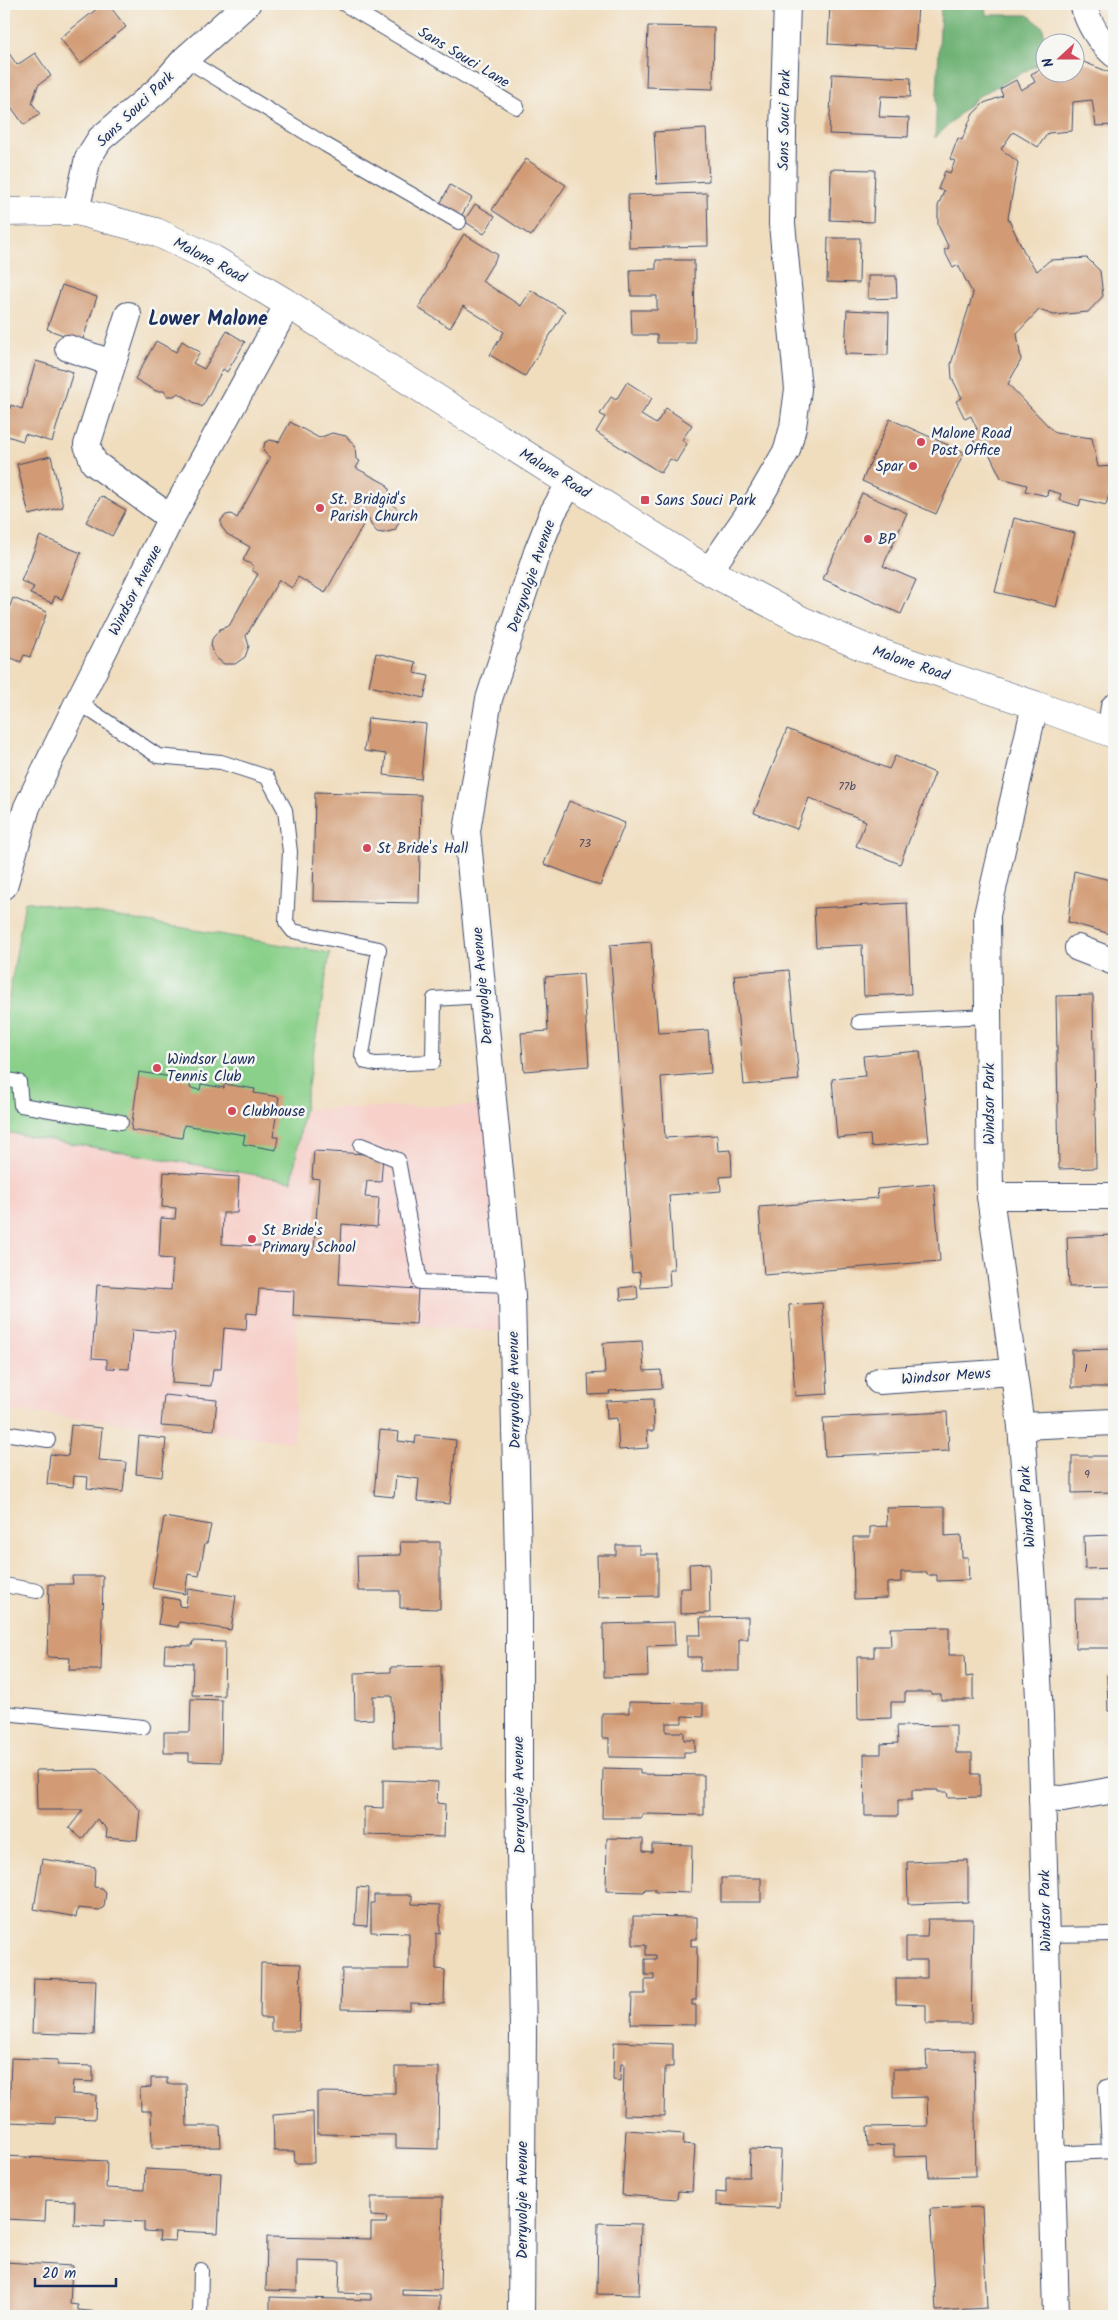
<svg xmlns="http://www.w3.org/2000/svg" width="1118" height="2320" viewBox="0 0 1118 2320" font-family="Kalam,sans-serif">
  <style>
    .built { fill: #f7d0ca }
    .green { fill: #8ad08a; stroke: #528074 }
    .forest { fill: #6fb276; stroke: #45706a }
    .building { fill: #d29b75 }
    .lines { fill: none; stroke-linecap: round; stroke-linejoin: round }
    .service-casing { stroke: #3b496c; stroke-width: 16 }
    .minor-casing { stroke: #3b496c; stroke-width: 28 }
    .secondary-casing { stroke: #3b496c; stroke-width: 29 }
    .service { stroke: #fff; stroke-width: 14 }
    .minor { stroke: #fff; stroke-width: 26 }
    .secondary { stroke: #fff; stroke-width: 28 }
    .poi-dot { fill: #d1495b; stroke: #f6f6f2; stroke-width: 2 }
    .labels { text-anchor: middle; stroke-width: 5; stroke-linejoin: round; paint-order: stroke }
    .number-label { font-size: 12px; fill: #494a64 }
    .street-label { font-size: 15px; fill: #1b2f5e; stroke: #f6f6f2 }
    .poi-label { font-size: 15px; fill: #1b2f5e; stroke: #f6f6f2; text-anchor: start }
    .district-label { font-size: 20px; font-weight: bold; fill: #1b2f5e; stroke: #f6f6f2 }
  </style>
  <rect width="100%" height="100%" fill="#f6f6f2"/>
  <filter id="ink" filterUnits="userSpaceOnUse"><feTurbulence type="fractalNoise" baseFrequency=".02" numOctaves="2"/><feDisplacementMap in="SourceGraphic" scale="10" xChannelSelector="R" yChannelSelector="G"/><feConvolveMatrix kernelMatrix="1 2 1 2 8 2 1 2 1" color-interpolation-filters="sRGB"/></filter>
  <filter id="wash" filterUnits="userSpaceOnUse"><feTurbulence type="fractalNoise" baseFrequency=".0096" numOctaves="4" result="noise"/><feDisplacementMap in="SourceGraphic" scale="20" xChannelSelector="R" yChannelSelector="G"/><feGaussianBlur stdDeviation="1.12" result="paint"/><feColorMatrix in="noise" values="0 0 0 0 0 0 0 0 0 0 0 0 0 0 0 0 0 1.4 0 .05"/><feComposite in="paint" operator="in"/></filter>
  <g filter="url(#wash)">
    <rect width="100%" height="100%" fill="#f0ddbe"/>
    <!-- built -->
    <path class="built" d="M486 1105 512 1333 297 1316 294 1442 4 1410V1132L292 1181 304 1109Z"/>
    <!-- green -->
    <path class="green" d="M25 901 330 953 292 1181 4 1132V1027Z"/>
    <!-- forest -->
    <path class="forest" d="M941 4H985L986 15H1028L1043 27 1046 60 977 97 935 138Z"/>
    <g id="blocks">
      <!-- building -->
      <g class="building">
        <path d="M103 4H108L126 27 80 64 60 38Z"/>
        <path d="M830 4H918L915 49 828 44Z"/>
        <path d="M648 26 714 27 713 89 646 87Z"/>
        <path d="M4 46 17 65 35 53 51 76 38 85 32 103 40 114 24 125 4 97Z"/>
        <path d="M1076 59 1114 74V125L1096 126 1092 100 1073 102 1072 131 1048 133 1038 147 1013 132 1001 149 1018 162 1008 218 1027 258 1037 271 1050 260 1087 258 1100 271 1103 296 1088 312 1054 315 1039 310 1017 333 1021 360 1008 384 1055 433 1092 438 1098 467 1114 466V475L1106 505 1081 499 1079 506 1059 500 1061 494 1048 490 1047 496 1025 491 1027 485 1001 478 986 447 979 451 970 433 977 429 971 416 965 419 956 401 962 398 952 378 951 364 973 294 958 265 953 268 944 250 949 248 938 225V206L944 191 938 189 945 171 950 173 955 161 950 159 958 138 962 140 972 115 984 103 1003 96 1000 89 1016 80 1021 90 1035 82 1031 74 1046 66V72H1076Z"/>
        <path d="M832 74 911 78 910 97 881 96 879 117 909 118 908 137 829 134Z"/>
        <path d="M706 129 709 181 657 184 654 132Z"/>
        <path d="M526 159 566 185 531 236 492 210Z"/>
        <path d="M831 169 875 170 873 222 830 220Z"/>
        <path d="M450 185 472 198 460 218 439 206Z"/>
        <path d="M707 193 708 246 629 248 628 195Z"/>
        <path d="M475 204 495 216 484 234 464 221Z"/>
        <path d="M464 234 498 255 482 281 521 306 531 290 565 311 525 376 490 355 504 332 463 306 450 328 418 308Z"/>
        <path d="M828 238H860L859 283 827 282Z"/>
        <path d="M656 260H694L695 343H657V335H632L631 310H657V296H631L630 270 656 269Z"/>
        <path d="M868 276H896L897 298 868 299Z"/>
        <path d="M62 285 97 297 82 342 47 329Z"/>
        <path d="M847 310 889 312 888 355 845 354Z"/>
        <path d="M227 331 245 342 227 372 223 369 202 407 178 393 174 396H167L164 391H156L135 379 156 341 176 352 182 341 200 352 193 363 204 369Z"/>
        <path d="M36 361 73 372 52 442 25 434 23 441 4 435V427L11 405 22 409Z"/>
        <path d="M627 382 652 398 641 415 656 424 666 408 692 425 682 440 687 444 676 462 670 459 661 473 596 432 605 417 600 414 611 397 616 400Z"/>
        <path d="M890 419 964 452 936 514 862 481Z"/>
        <path d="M290 422 319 438 332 433 346 436 355 446 356 459 360 461 356 468 386 484 389 489 390 503 400 511 401 518 395 530 383 533 377 532 371 525 368 516 325 593 298 577 292 588 279 580 246 636 249 646 245 657 235 664H224L215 657 211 645 212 639 220 629 229 626 258 574 252 570 254 566 243 560 250 547 227 534 221 526V520L226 515 231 514 237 518 270 458 263 451 265 442 270 440 279 442Z"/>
        <path d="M51 456 63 507 29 515 17 464Z"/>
        <path d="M862 493 907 513 883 566 916 580 901 614 823 579Z"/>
        <path d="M101 496 126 510 112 536 86 522Z"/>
        <path d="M1014 518 1075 533 1056 607 995 592Z"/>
        <path d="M40 536 81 553 62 599 55 596 52 603 30 594 34 587 21 581Z"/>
        <path d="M13 598 47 612 30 657 24 655 21 662 4 655V622Z"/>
        <path d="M376 653 416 662 414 673 429 676 424 698 369 686Z"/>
        <path d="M368 718 426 724 421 779 384 775 386 754 364 751Z"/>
        <path d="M787 729 889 769 895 756 935 773 900 864 856 846 866 821 809 798 797 829 754 813Z"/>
        <path d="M315 792 421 795 419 903 313 901Z"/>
        <path d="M569 801 625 823 600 886 544 864Z"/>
        <path d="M1074 871 1114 881V935L1068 922Z"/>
        <path d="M907 903 911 994 864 996 862 945 816 947 814 908Z"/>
        <path d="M651 942 658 1033 708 1030 711 1073 661 1077 665 1138 717 1135 718 1151 731 1150 732 1176 720 1177 721 1191 669 1195 674 1270H669L670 1286 641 1288 640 1272 632 1273 610 945Z"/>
        <path d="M789 970 799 1080 744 1085 734 975Z"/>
        <path d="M583 974 589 1066 524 1071 521 1033 548 1031 545 977Z"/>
        <path d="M1093 995 1096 1168 1059 1169 1056 996Z"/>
        <path d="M920 1051 929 1142 871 1147 870 1135 837 1138 832 1079 865 1076 863 1056Z"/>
        <path d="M139 1072 191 1080 190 1088 200 1090 201 1084 224 1088V1084L255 1089 254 1093 279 1097 273 1137H278L276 1150 243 1144 245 1135 184 1125 182 1138 131 1130Z"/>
        <path d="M314 1151 383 1155 381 1182 367 1181 365 1197 379 1198 377 1227 342 1224 339 1284 418 1289 416 1324 293 1316 294 1291 259 1289 257 1314 247 1313 246 1330 224 1328 221 1369H213L211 1386 172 1383 175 1333 132 1330 129 1369 107 1368V1359L92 1358 97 1285 171 1290 173 1259 159 1258 161 1218 175 1219 176 1208 162 1207 164 1172 239 1177 237 1213H223L222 1244 314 1249 319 1179 312 1178Z"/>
        <path d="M934 1184 940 1261 764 1275 759 1207 878 1198 877 1189Z"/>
        <path d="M1114 1235V1286L1069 1287 1067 1237Z"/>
        <path d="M637 1286 638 1299 621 1300 620 1288Z"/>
        <path d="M822 1303 828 1394 795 1396 789 1305Z"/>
        <path d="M642 1341 644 1371 661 1370 662 1388 609 1391 610 1394 589 1395 588 1374 605 1373 603 1343Z"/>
        <path d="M1114 1349V1387H1072V1350Z"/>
        <path d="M164 1395 217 1400 214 1430 161 1426Z"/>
        <path d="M653 1399 654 1431H647L648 1448 619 1450 617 1418 607 1419 606 1401Z"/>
        <path d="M947 1412 949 1451 825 1456 823 1418Z"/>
        <path d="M71 1425 102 1428 99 1460 126 1462 123 1492 87 1488 88 1477 74 1476 73 1487 47 1484 50 1454 68 1456Z"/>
        <path d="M380 1430 399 1432 398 1441 415 1443 416 1436 456 1440 450 1504 417 1501 419 1479 396 1476 394 1497 374 1495Z"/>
        <path d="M139 1436 166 1439 162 1477 136 1474Z"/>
        <path d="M1072 1456H1114V1492L1072 1493Z"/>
        <path d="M945 1507V1536L961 1535 962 1557H968L969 1580 937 1581V1575H927V1572H901V1582L887 1583V1598L854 1599 853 1537H870V1527L887 1526 886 1508Z"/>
        <path d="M164 1517 211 1525 207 1543H205L199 1576 188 1574 185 1594 152 1588Z"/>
        <path d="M1114 1535V1568L1085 1569 1084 1536Z"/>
        <path d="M400 1542H440V1609L400 1608V1591H358L357 1556 401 1555Z"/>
        <path d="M616 1545H639V1554H658V1596L598 1597 597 1555H616Z"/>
        <path d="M709 1563 710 1613 680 1614V1588H690L689 1564Z"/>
        <path d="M72 1576H103L101 1670H69L70 1658 47 1657 49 1584H73Z"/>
        <path d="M188 1589 236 1596 231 1630 179 1622 178 1627 158 1624 163 1597 180 1600 179 1606 186 1607Z"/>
        <path d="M1075 1599H1113V1648H1076Z"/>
        <path d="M748 1617V1639H739V1671H700L701 1657H687V1635H701L700 1618Z"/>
        <path d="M674 1622 675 1645 647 1646 648 1676 604 1677 603 1624Z"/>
        <path d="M949 1627V1655H965L966 1677 973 1676V1700H941V1694H931V1692H905V1702H891V1718L858 1719 857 1657H874V1646H891L890 1628Z"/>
        <path d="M193 1641 225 1642 224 1696 192 1695 193 1663 164 1662 165 1645 192 1646Z"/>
        <path d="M441 1666 442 1748H393L392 1696H373V1719L355 1720 354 1673 391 1672V1667Z"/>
        <path d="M1114 1674V1711H1108L1107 1675Z"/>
        <path d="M191 1699 222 1700 221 1762 189 1761V1753H164V1732H190Z"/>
        <path d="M629 1702 703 1703V1717L682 1716V1723H666V1732H684V1740H695V1752H684V1758L609 1757V1738H602V1713H629Z"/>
        <path d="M956 1725V1753H972V1774H980V1797L948 1798 947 1792H938V1790H912V1800H898V1816H865L864 1754H881V1744L898 1743 897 1726Z"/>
        <path d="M603 1768 640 1769V1774L704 1775V1815L642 1814V1818H602Z"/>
        <path d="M97 1769 140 1810 137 1840 106 1837 107 1829 97 1819 82 1839 69 1828 83 1810H37L36 1770Z"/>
        <path d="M383 1780 438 1782 437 1803 445 1804 444 1837 364 1835V1807L383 1808Z"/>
        <path d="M607 1838 643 1839V1851L652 1852V1844L692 1845 691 1893 655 1892V1889H645L644 1892 606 1891Z"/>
        <path d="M42 1859 95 1867 94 1887 102 1888 106 1892 104 1907 99 1910 78 1908 76 1917 34 1909Z"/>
        <path d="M968 1860V1902L908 1904 907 1862Z"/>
        <rect x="721" y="1878" width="40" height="24"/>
        <path d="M357 1887 369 1888 367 1926 355 1925Z"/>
        <path d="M374 1895H412V1904L440 1905V1934L436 1933V1969L445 1970 444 2004 410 2003V2010L341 2009 342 1969H409V1933L371 1932V1903H374Z"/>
        <path d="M633 1916 697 1917V1939H691V1946H697L696 2000H692V2005H696V2025L631 2024 632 1994H645V1980H654V1975H645V1959H656V1955H646V1945H633Z"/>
        <path d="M928 1919H973L971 2024H926V2005L896 2004V1978H927V1960H906V1937H927Z"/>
        <path d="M261 1963 301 1964 299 2031H271V2018H260Z"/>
        <path d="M34 1978 96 1980 94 2035 32 2033Z"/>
        <path d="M614 2042 673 2044V2067H665L664 2116 623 2115 624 2063H621L620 2081 613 2080Z"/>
        <path d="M974 2050 976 2176 929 2177 928 2156 894 2157V2145L868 2146 867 2127 928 2126 927 2097 893 2098V2069H927L926 2051Z"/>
        <path d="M11 2058 58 2060 57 2065 93 2066V2082L73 2081 72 2094 96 2095 95 2119 55 2117V2124L9 2122Z"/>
        <path d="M395 2067H439L438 2149 396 2148V2135L317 2134V2092L395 2093Z"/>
        <path d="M151 2078H167V2084H186L187 2126H220L221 2147 152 2148 151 2111H141L140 2088 151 2087Z"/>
        <path d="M313 2112 314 2163H295L294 2151H274L273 2115Z"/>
        <path d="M626 2130 684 2134 683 2144 695 2145 692 2192 678 2191 677 2199 622 2195Z"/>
        <path d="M750 2149 781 2150 779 2208 716 2205V2192L726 2193V2177H749Z"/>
        <path d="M4 2156 107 2161 106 2188 144 2190 145 2169 221 2173 218 2233 176 2231 175 2241 159 2240 160 2232 144 2231V2222L104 2220V2227L74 2225 75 2201 46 2200 45 2221 4 2219Z"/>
        <path d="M371 2197H443L441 2290 402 2289V2295L440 2296V2316H270V2297L371 2300V2294L339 2293 340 2262 297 2261V2291L266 2290 267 2237 371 2239V2223H386L387 2217 371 2216Z"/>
        <path d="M982 2207 987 2308 936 2311 930 2209Z"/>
        <path d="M598 2223 641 2224 639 2295 597 2294Z"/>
        <path d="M4 2262 72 2266 70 2304 78 2305V2310L100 2312V2316H4Z"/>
      </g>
    </g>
  </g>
  <g filter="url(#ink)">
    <use href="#blocks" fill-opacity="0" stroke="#3b496c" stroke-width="1"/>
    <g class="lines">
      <defs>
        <g id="service">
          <path d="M344 4 517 107"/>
          <path d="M185 59 326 145 459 222"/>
          <path d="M78 702 158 756 221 762 267 777 285 810 290 852 286 922 293 931 379 949 362 1055 366 1062 376 1064 433 1062 434 999 483 996"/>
          <path d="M859 1022 989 1016"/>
          <path d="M4 1079 19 1082 21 1105 121 1122"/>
          <path d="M361 1145 398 1160 420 1282 511 1285"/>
          <path d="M4 1433 48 1440"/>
          <path d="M4 1585 37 1591"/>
          <path d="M4 1713 143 1727"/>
          <path d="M1045 1935 1114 1934"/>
          <path d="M1106 2087 1109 2151"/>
          <path d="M1050 2154 1114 2151"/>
          <path d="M200 2316 201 2270"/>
        </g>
        <g id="minor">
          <path d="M1083 4C1089 25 1098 40 1114 54"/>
          <path d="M76 211 88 158 100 139 159 89 185 59 247 4"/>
          <path d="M128 315 87 445 94 463 171 518"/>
          <path d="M68 348 112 363"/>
          <path d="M709 571 758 500 787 450 793 427 798 389 782 224 783 131 787 4"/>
          <path d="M1035 705 987 915 990 1196 1021 1426 1033 1583 1040 1717 1056 2316"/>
          <path d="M1110 732 1114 707"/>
          <path d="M4 886 27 807 78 702 171 518 288 304"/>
          <path d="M1078 948 1114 962"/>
          <path d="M990 1196H1114"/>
          <path d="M879 1381 1013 1372"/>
          <path d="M1021 1426 1114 1422"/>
          <path d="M1042 1798 1063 1799 1114 1790"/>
          <path d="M521 2316 523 2031 519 1789V1603L512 1296 467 831 489 699 537 552 553 512 570 483"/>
        </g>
        <path id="secondary" d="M4 212 76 211 156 232 213 259 288 304 709 571 801 620 863 647 1035 705 1114 734"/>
      </defs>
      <!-- service casing -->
      <use href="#service" class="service-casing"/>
      <!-- minor casing -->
      <use href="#minor" class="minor-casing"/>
      <!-- secondary casing -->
      <use href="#secondary" class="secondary-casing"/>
      <!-- service -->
      <use href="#service" class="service"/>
      <!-- minor -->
      <use href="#minor" class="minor"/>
      <!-- secondary -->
      <use href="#secondary" class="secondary"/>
    </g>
  </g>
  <!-- markers -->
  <g class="poi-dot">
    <circle cx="921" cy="442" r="5"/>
    <circle cx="913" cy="466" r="5"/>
    <rect x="640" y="495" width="10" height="10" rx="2.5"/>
    <circle cx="320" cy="508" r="5"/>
    <circle cx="868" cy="539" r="5"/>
    <circle cx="367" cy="848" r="5"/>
    <circle cx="157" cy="1068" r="5"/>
    <circle cx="232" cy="1111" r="5"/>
    <circle cx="252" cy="1239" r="5"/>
  </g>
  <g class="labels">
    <!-- number labels -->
    <g class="number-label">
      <text x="847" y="790">77b</text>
      <text x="585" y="847">73</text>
      <text x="1086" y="1372">1</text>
      <text x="1087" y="1478">9</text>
    </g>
    <!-- street labels -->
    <g class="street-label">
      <text transform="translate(464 57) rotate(31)" y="5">Sans Souci Lane</text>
      <text transform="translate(135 109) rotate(-44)" y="5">Sans Souci Park</text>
      <text transform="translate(784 120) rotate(-89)" y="5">Sans Souci Park</text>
      <text transform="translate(210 260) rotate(28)" y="5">Malone Road</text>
      <text transform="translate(555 473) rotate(32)" y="5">Malone Road</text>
      <text transform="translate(531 576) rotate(-71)" y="5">Derryvolgie Avenue</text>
      <text transform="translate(135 590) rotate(-63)" y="5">Windsor Avenue</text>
      <text transform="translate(911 663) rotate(19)" y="5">Malone Road</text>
      <text transform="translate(482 986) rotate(-95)" y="5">Derryvolgie Avenue</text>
      <text transform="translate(989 1104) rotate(-90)" y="5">Windsor Park</text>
      <text transform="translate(946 1376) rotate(-4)" y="5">Windsor Mews</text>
      <text transform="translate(514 1390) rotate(-91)" y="5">Derryvolgie Avenue</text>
      <text transform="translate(1027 1507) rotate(-94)" y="5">Windsor Park</text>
      <text transform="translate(519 1795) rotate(-91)" y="5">Derryvolgie Avenue</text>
      <text transform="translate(1045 1911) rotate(-91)" y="5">Windsor Park</text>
      <text transform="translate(522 2200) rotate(-90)" y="5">Derryvolgie Avenue</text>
    </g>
    <!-- poi labels -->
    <g class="poi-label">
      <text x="931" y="438">Malone Road<tspan x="931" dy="17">Post Office</tspan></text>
      <text x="903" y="471" text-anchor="end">Spar</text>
      <text x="330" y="504">St. Bridgid's<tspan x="330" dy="17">Parish Church</tspan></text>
      <text x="655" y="505">Sans Souci Park</text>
      <text x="878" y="544">BP</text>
      <text x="377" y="853">St Bride's Hall</text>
      <text x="167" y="1064">Windsor Lawn<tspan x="167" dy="17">Tennis Club</tspan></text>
      <text x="242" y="1116">Clubhouse</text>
      <text x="262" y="1235">St Bride's<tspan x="262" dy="17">Primary School</tspan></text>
    </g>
    <!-- district labels -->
    <g class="district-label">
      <text x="208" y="325">Lower Malone</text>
    </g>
  </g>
  <!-- margin -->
  <rect width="1118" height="2320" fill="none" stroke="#f6f6f2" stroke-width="20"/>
  <!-- north arrow -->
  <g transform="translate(1060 58) rotate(249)"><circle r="24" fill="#f6f6f2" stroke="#9ea6b7"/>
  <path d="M0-4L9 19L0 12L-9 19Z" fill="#d1495b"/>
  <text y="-8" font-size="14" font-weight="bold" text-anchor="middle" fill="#1b2f5e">N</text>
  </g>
  <!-- scale -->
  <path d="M35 2278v8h81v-8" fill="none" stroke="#1b2f5e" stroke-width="2.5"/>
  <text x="42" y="2278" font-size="15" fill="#1b2f5e" stroke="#f6f6f2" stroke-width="4" paint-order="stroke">20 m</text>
</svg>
